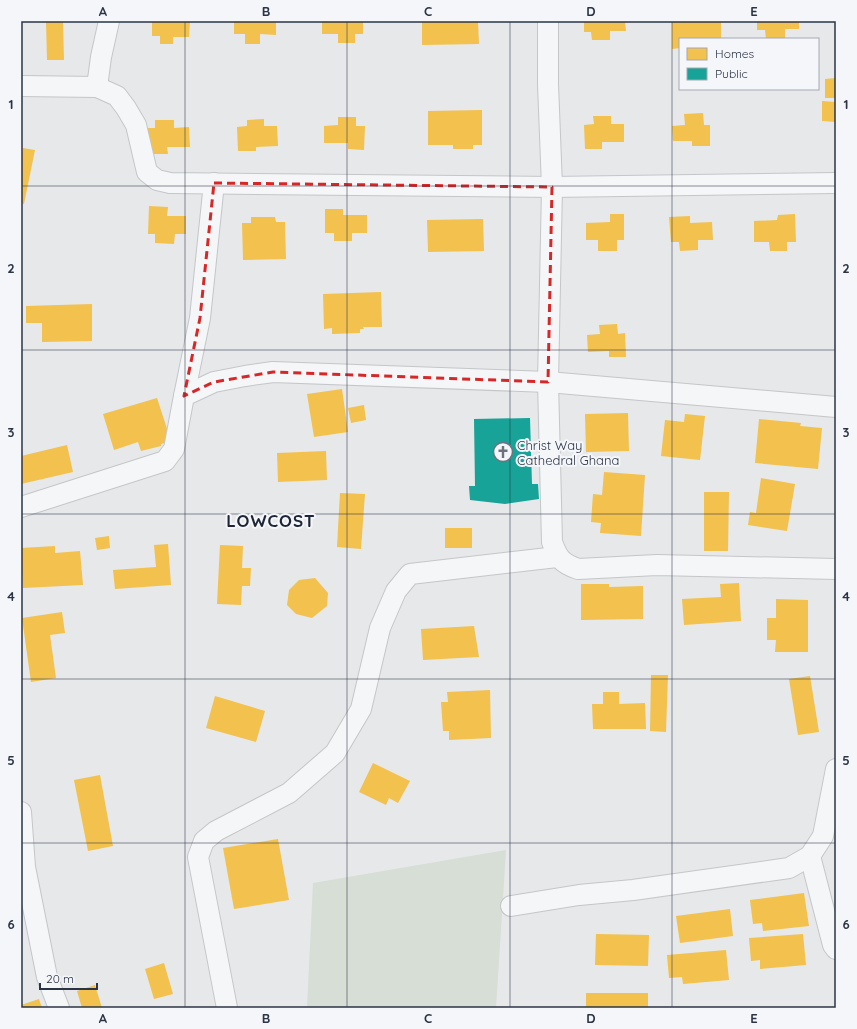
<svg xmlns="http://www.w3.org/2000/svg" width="857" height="1029" viewBox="0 0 857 1029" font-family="Quicksand,sans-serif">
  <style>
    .green { fill: #d6ded6 }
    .homes { fill: #f2c14e }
    .public { fill: #17a398 }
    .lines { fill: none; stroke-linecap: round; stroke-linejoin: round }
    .street-casing { stroke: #c4c6c8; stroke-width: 22 }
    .street { stroke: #f5f6f7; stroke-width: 20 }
    .marked { fill: none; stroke: #d62828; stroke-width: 3; stroke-dasharray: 8 5; stroke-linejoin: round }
    .grid { fill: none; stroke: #2b3445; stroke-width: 1; stroke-opacity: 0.55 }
    .labels { text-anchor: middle; stroke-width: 4; stroke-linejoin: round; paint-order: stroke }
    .poi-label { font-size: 13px; fill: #2b3445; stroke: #f4f6f9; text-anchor: start }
    .district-label { font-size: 17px; font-weight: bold; letter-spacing: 1px; fill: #1d2536; stroke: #f4f6f9 }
    .neatline { fill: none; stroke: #2b3445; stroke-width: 1.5 }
    .grid-label { font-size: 13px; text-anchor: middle; font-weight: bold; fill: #2b3445 }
  </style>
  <rect width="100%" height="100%" fill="#e6e8ea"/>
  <!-- green -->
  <path class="green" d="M506 850 496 1008H307L313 883Z"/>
  <!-- homes -->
  <g class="homes">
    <path d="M46 21H63L64 60H47Z"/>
    <path d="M152 21H190L189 37H173V44H160V36H152Z"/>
    <path d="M234 21H276V35L260 34V44H245V34H234Z"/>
    <path d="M322 21H363V34H355V43H338V34H322Z"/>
    <path d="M422 21H478L479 44 422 45Z"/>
    <path d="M584 21H625L626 31H610V40H592L591 32H584Z"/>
    <path d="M672 21H721V39H680V48L672 49Z"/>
    <path d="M757 21H799V29H785V39H766L765 30H757Z"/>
    <path d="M836 78V98H825V79Z"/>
    <path d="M822 101 836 102V122L822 121Z"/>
    <path d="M482 110V145H473V149H453V145H428V111Z"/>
    <path d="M703 113 704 125H710V146H692V141H673L672 126 685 125 684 114Z"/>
    <path d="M593 116H611V124H624V142H602V149H585L584 125 594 124Z"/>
    <path d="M338 117H356V126H365L364 150 348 149V143H324V126L338 125Z"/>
    <path d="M264 119V126H277L278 146 256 147V151H238L237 127 247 126V120Z"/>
    <path d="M155 120H174V128L189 127 190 147H167L168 154H147V128H155Z"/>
    <path d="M23 148 35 150 24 204 21 203V157Z"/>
    <path d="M149 206 168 207 167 216H186V234H175L174 244 155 243V234H148Z"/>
    <path d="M325 209H343V215H367V233H352V241H334V233H325Z"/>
    <path d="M610 214H624V240H617V251H598V240H586V223L610 222Z"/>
    <path d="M795 214 796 242H787V251H770L769 242H754V221L777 220 778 215Z"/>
    <path d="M690 216V223L712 222 713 240H698V250L680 251 679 242H671L669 217Z"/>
    <path d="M251 217H275L276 222H285L286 259 243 260 242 223H251Z"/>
    <path d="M483 219 484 251 428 252 427 220Z"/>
    <path d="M381 292 382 327H363L364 329H360V333L332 334V328L324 329 323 294Z"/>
    <path d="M92 304V341L42 342V323H26V306Z"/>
    <path d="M617 324 618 334 625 333 626 357H609V351L588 352 587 335 600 334 599 325Z"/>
    <path d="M342 389 348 432 314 437 307 394Z"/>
    <path d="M157 398 171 441 161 444V446L141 451 138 442 114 450 103 414Z"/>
    <path d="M364 405 366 420 351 423 348 408Z"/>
    <path d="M628 413 629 451 586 452 585 414Z"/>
    <path d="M685 414 705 416 700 460 661 456 665 420 684 422Z"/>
    <path d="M759 419 801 423 800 426 822 428 818 469 755 463Z"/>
    <path d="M67 445 73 472 21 484V456Z"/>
    <path d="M326 451 327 480 278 482 277 453Z"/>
    <path d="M604 472 645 475 641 536 600 533 601 523 591 522 593 494 602 495Z"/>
    <path d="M761 478 795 484 787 531 748 525 750 512 756 513Z"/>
    <path d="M704 492H729L728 551H704Z"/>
    <path d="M340 493 365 494 361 549 337 547Z"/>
    <rect x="445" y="528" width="27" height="20"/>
    <path d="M109 536 110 548 97 550 95 538Z"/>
    <path d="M168 544 171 585 115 589 113 570 156 567 154 545Z"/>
    <path d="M220 545 243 546 242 568H251L250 586H242L241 605 217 604Z"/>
    <path d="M55 546V553L80 551 83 585 23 588 21 548Z"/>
    <path d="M315 578 328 593 327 606 312 618 296 614 287 605 289 590 299 580Z"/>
    <path d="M739 583 741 621 684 625 682 599 721 597 720 584Z"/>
    <path d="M581 584H609V587L643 586V619L581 620Z"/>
    <path d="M776 599 808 600V652H775L776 640H767V618H776Z"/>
    <path d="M62 612 65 633 50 635 56 678 31 682 22 618Z"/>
    <path d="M474 626 479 657 423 660 421 629Z"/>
    <path d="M651 675H668L666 732 650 731Z"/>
    <path d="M810 676 819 732 798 735 789 679Z"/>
    <path d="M490 690 491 738 449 740V731H443L441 702H448L447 692Z"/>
    <path d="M603 692H619V704L645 703 646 729H593L592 704H603Z"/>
    <path d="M215 696 265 711 256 742 206 728Z"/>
    <path d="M373 763 410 781 398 803 389 798 386 805 359 792Z"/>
    <path d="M100 775 113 846 88 851 74 780Z"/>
    <path d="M278 839 289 900 234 909 223 848Z"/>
    <path d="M804 893 809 926 763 931 762 923 753 924 750 900Z"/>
    <path d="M730 909 733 936 680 943 676 916Z"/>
    <path d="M596 934 649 935 648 966 595 965Z"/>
    <path d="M803 934 806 965 760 969V960L751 961 749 938Z"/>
    <path d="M726 950 729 980 683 984 682 977 669 978 667 955Z"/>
    <path d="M164 963 173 994 154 999 145 969Z"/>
    <path d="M95 985 102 1008H82L77 991Z"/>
    <rect x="586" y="993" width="62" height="15"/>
    <path d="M39 999 42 1008H21V1005Z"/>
  </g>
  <!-- public -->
  <path class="public" d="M530 418 532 484H538L539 499 505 504 470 500 469 486H475L474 419Z"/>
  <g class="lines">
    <defs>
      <g id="street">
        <path d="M548 21V84L552 187 836 183"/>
        <path d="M21 86 97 87 101 57 109 21"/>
        <path d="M97 87 117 96 126 108 136 125 147 172 157 180 170 183 552 187 548 382 552 542C558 558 561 563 578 569L657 565 836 569"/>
        <path d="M184 396 200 318 214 183"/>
        <path d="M21 507 165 461 174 449 184 396 214 382 245 376 273 372 548 382 836 407"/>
        <path d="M21 812 25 867 47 977 59 1008"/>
        <path d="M810 856 833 945 836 949"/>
        <path d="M511 906 579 895 633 890 789 868 810 856 823 836 836 769"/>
        <path d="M227 1008 198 857 204 841 216 831 289 793 335 753 361 709 380 628 396 591 410 574 557 557"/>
      </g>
    </defs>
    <!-- street casing -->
    <use href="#street" class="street-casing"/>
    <!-- street -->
    <use href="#street" class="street"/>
  </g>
  <!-- marked area -->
  <path class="marked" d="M214 183 552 187 548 382 273 372 214 382 184 396 200 318Z"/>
  <!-- grid -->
  <path class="grid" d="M185 21V1008M347 21V1008M510 21V1008M672 21V1008M21 186H836M21 350H836M21 514H836M21 679H836M21 843H836"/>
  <!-- icons -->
  <defs>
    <symbol id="church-ring" viewBox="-11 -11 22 22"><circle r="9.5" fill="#f4f6f9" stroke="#6c737f" stroke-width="1.5"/><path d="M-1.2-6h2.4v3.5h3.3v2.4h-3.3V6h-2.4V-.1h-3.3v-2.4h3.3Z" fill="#6c737f"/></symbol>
  </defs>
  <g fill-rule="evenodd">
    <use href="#church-ring" x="492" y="441" width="22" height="22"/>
  </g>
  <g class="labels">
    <!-- poi labels -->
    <g class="poi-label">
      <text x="517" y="450">Christ Way<tspan x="517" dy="15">Cathedral Ghana</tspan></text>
    </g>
    <!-- district labels -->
    <g class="district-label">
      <text x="271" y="527">LOWCOST</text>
    </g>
  </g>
  <!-- border -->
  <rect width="857" height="1029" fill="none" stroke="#f4f6f9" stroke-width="44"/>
  <!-- legend -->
  <rect x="679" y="38" width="140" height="52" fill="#f4f6f9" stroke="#a4a8b1"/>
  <rect x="687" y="48" width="20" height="12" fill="#f2c14e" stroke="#a4a8b1"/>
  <text x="715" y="58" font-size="12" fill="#2b3445">Homes</text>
  <rect x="687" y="68" width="20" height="12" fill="#17a398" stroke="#a4a8b1"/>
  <text x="715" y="78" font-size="12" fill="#2b3445">Public</text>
  <!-- scale -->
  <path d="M40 983v6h57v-6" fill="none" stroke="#2b3445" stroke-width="2"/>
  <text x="46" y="983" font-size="12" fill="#2b3445" stroke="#f4f6f9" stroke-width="3" paint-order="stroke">20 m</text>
  <rect x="22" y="22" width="813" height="985" class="neatline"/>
  <g class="grid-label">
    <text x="103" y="16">A</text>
    <text x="266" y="16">B</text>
    <text x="428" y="16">C</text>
    <text x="591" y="16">D</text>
    <text x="754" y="16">E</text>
    <text x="11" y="109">1</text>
    <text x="846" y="109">1</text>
    <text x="11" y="273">2</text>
    <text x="846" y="273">2</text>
    <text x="11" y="437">3</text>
    <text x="846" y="437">3</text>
    <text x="11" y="601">4</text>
    <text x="846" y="601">4</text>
    <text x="11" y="765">5</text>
    <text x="846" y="765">5</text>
    <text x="11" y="929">6</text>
    <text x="846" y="929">6</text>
    <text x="103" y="1023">A</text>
    <text x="266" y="1023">B</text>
    <text x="428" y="1023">C</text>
    <text x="591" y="1023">D</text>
    <text x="754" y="1023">E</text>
  </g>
</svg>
